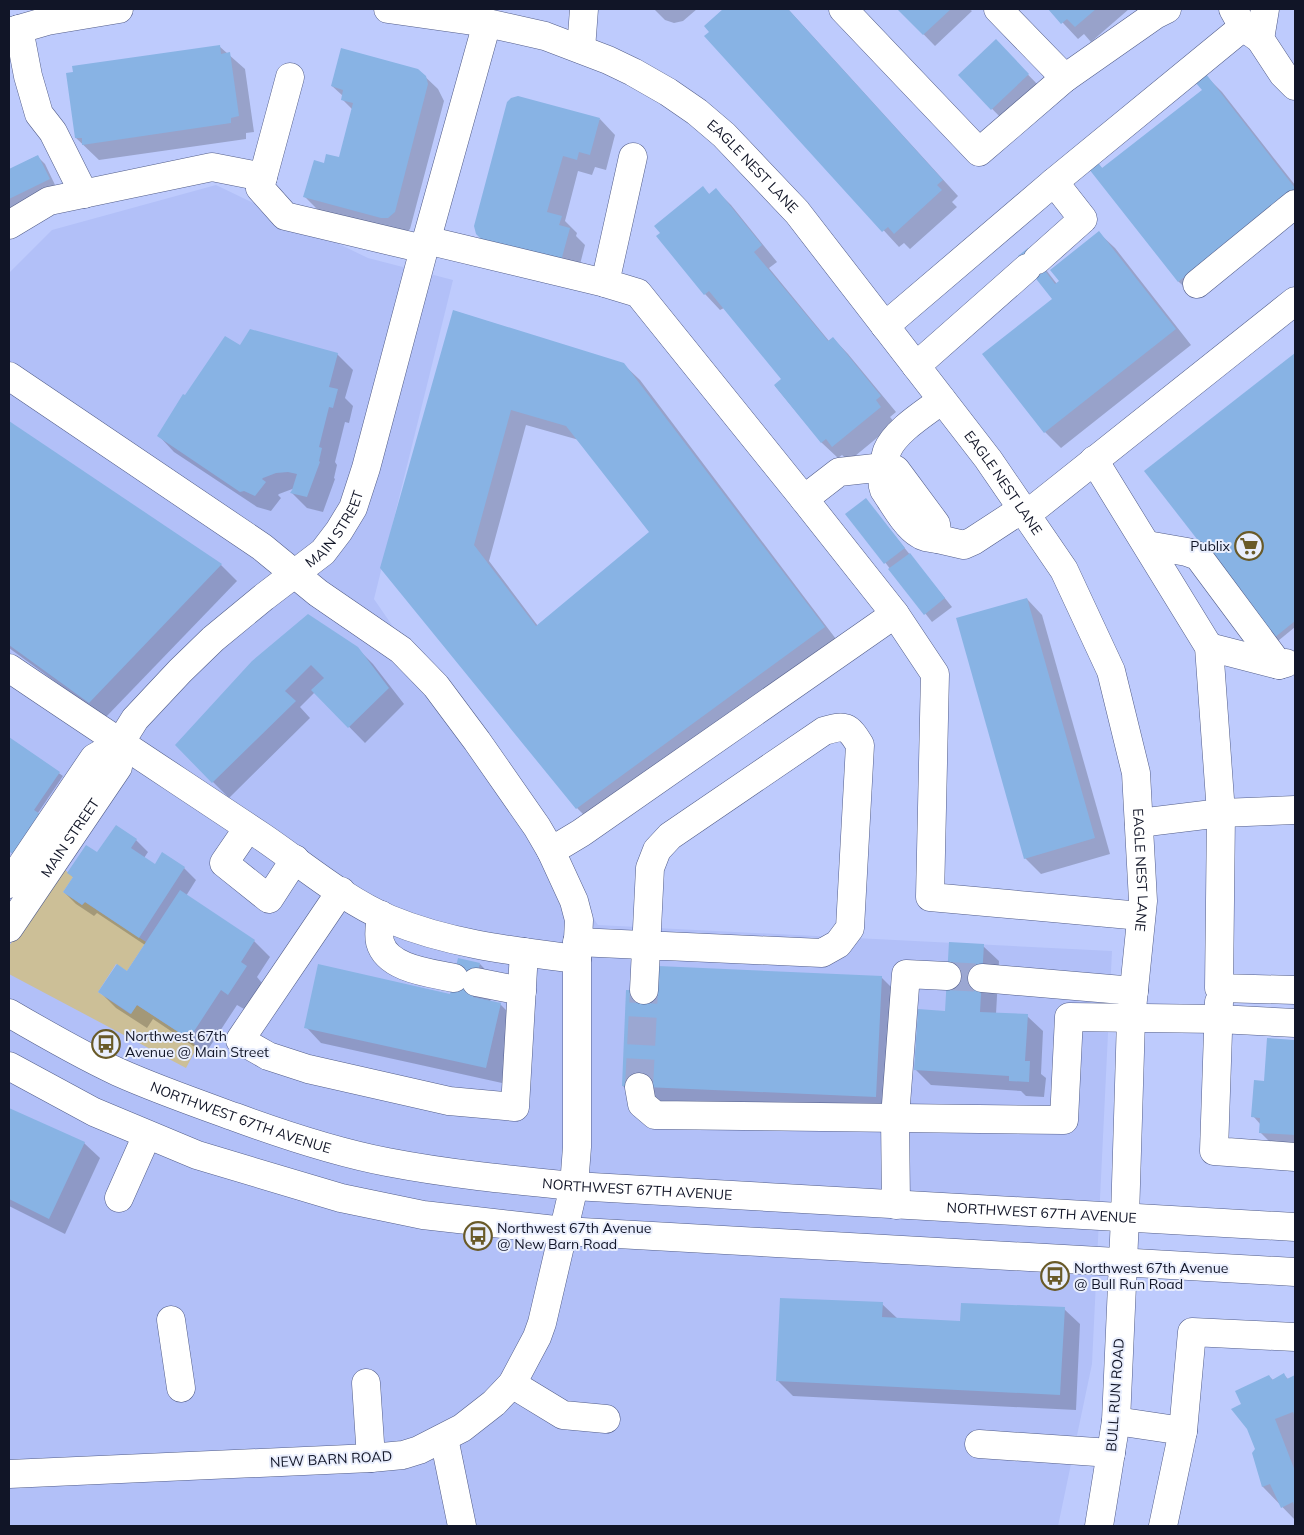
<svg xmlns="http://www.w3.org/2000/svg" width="1304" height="1535" viewBox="0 0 1304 1535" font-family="Mulish,sans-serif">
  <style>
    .built { fill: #b2c0f8 }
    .green { fill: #ccbf97 }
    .shadow { fill: #0003; fill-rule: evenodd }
    .building { fill: #88b3e4; fill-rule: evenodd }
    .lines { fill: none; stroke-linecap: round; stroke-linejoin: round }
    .minor-tunnel { stroke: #9ba7d2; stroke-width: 28; stroke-dasharray: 28 14; stroke-linecap: butt }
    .minor-casing { stroke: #525d89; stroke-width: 29 }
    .major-casing { stroke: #525d89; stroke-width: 29 }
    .minor { stroke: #fff; stroke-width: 28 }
    .major { stroke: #fff; stroke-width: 28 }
    .labels { text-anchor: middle; stroke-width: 4; stroke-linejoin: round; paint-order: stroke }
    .street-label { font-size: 14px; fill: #111527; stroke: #e9eefd }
    .poi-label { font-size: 14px; fill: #111527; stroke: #e9eefd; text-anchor: start }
  </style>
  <rect width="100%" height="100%" fill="#becbfd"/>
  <!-- built -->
  <path class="built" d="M216 185 368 258 453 280 374 599 598 925 1112 951 1092 1364 1058 1526H9V273L52 230Z"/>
  <!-- green -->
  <path class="green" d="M63 868 73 877 63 892 82 905 85 902 146 942 127 971 116 964 98 992 130 1014 137 1005 189 1039 197 1047 186 1068 9 974V946Z"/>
  <!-- shadow -->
  <g class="shadow">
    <path d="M654 9H697L683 21 674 23 665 20Z"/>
    <path d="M725 9H788L958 196 952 202 957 207 910 249 904 243 899 247 706 37 711 32 706 26Z"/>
    <path d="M899 9H969L972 11 935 46Z"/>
    <path d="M1050 9H1129L1091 42 1084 34 1078 39Z"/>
    <path d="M219 46 245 69 254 132 246 133V139L99 160 76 138Z"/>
    <path d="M1007 53 1040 87 1004 121 959 75Z"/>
    <path d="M418 70 438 89 444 101 410 229 405 233 321 213 305 197 325 165 340 158 353 110 342 99 343 96 332 86Z"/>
    <path d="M1206 76 1222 92 1295 185V219L1195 297 1179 282 1087 164 1093 159 1103 169 1203 90Z"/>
    <path d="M600 119 615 135 606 170 595 167 592 175 578 171 565 221 577 233 576 236 585 245 577 276 477 234Z"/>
    <path d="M37 156 45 164 56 187 9 210V170Z"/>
    <path d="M703 188 710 195 716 190 731 205 777 262 769 268 829 341 833 338 848 354 896 412 890 417 895 423 849 461 842 455 838 458 822 443 775 386 783 379 724 308 720 310 705 294 658 237Z"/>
    <path d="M1099 233 1115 248 1191 345 1061 448 1045 432 984 354 1054 299 1043 266 1057 284Z"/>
    <path d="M454 311 623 364 640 380 839 643 592 823 577 808 381 568ZM526 425 579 440 651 532 538 626 489 561Z"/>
    <path d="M240 347 337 354 353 370 345 398 353 406 349 423 345 422 335 462 337 465 334 478 335 479 323 512 307 508 292 493 295 488 279 494 278 495 281 498 271 511 257 507 174 452 159 436 185 396Z"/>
    <path d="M1295 354V627L1278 641 1146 472Z"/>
    <path d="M9 423 221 565 237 581 105 718 9 648Z"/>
    <path d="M866 500 952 607 932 622 847 514Z"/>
    <path d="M1027 599 1042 615 1110 854 1041 874 1025 858Z"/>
    <path d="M357 648 373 664 404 704 365 743 315 692 300 707 310 718 229 798 176 745 253 662Z"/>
    <path d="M9 739 63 776 38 813 17 857 9 851Z"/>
    <path d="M116 827 136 840 148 852 144 858 155 866 163 854 184 868 196 880 186 896 254 941 270 957 257 977 262 983 244 1009 237 1005 205 1054 153 1019 147 1028 116 1008 100 992 127 972 145 945 97 913 94 916 76 904 64 892 74 878 69 873 98 854Z"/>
    <path d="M983 946 999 961 996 1014 1027 1016 1043 1031 1041 1074 1046 1078 1044 1097 1026 1096 1021 1091 931 1085 916 1070Z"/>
    <path d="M480 964 495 980 490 1002 500 1004 516 1020 502 1083 321 1043 306 1027 451 995Z"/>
    <path d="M881 977 897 993 891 1112 639 1101 623 1086Z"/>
    <path d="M1268 1039 1295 1041V1149L1276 1148 1260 1132 1261 1125 1253 1116 1265 1082Z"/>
    <path d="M9 1109 84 1143 100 1158 65 1234 9 1206Z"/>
    <path d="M882 1304 898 1319 961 1322 1064 1309 1080 1324 1076 1410 793 1396 777 1380Z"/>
    <path d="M1284 1375 1288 1379 1295 1376V1520L1263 1487 1253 1453 1256 1449 1243 1405 1269 1376 1273 1380Z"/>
  </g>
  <!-- building -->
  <g class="building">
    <path d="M723 9H788L943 180 937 185 942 190 894 234 888 227 882 232 704 36 709 32 704 26Z"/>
    <path d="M897 9H951L923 35Z"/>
    <path d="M1048 9H1096L1075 27 1067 19 1061 24Z"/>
    <path d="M996 39 1029 74 991 110 958 75Z"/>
    <path d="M220 45 221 54 230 52 239 116 231 118V123L82 145V138H75L66 73 73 72 72 66Z"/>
    <path d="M341 48 418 69 426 76 428 84 395 212 388 218H381L303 197 314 160 324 163 326 154 339 157 353 103 341 100 343 90 331 86Z"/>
    <path d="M1206 74 1295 188V191L1178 282 1085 164 1094 157 1102 168 1202 90 1196 83Z"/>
    <path d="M518 96 600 118 590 155 579 152 577 160 563 156 547 212 562 216 559 225 570 228 561 261 484 242 476 234 474 226 507 102 511 98Z"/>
    <path d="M38 155 50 179 9 199V169Z"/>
    <path d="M703 186 709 194 716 188 762 245 754 252 828 341 833 337 881 396 876 400 881 407 832 447 826 439 821 443 774 385 781 379 709 291 704 295 656 236 660 233 654 226Z"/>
    <path d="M1099 231 1176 329 1044 433 982 354 1052 299 1018 256 1028 248 1055 284 1059 281 1050 270Z"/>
    <path d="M453 310 624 363 825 627 576 809 380 568ZM511 410 566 426 649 532 536 626 474 545Z"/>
    <path d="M250 329 338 353 329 387 338 389 333 408 329 407 319 447 322 448 319 461 320 462 307 497 290 493 292 490 297 474 288 472 276 473 263 478 262 479 266 482 255 496 244 491 240 492 157 436 183 394 185 395 225 336 240 345Z"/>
    <path d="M1295 353V621L1274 638 1144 471Z"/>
    <path d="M9 421 222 564 89 703 9 645Z"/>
    <path d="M866 498 905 548 884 564 845 514Z"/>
    <path d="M910 553 945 598 924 615 888 569Z"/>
    <path d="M1027 598 1095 838 1024 859 956 618Z"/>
    <path d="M308 614 358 647 389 688 348 728 311 690 324 678 311 665 285 691 296 701 212 783 175 745 252 661Z"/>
    <path d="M9 737 60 772 34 810 40 814 13 854 9 851Z"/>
    <path d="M116 825 137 839 131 848 155 864 162 852 185 867 139 938 85 902 82 905 63 892 73 877 67 873 86 845 97 852Z"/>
    <path d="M180 890 255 940 241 962 247 966 228 995 221 990 189 1039 137 1005 131 1014 98 992 117 964 127 971Z"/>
    <path d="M949 942 984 944 980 1012 1028 1014 1025 1061H1030L1029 1082 1009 1081V1076L914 1070 918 1009 945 1011Z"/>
    <path d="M458 958 480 963 473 997 501 1003 486 1068 304 1028 318 964 450 994Z"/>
    <path d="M658 966 882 976 876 1097 622 1086 626 990 656 991Z"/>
    <path d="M1267 1038 1295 1040V1135L1259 1133 1260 1118 1251 1117 1254 1080 1264 1081Z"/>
    <path d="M9 1108 85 1142 49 1219 9 1199Z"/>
    <path d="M780 1298 883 1302 882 1317 960 1321 961 1303 1065 1307 1060 1395 776 1381Z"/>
    <path d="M1284 1373 1287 1379 1295 1375V1417L1293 1412 1275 1419 1295 1471V1508L1293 1502 1281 1508 1270 1484 1262 1487 1252 1453 1255 1449 1247 1429 1231 1409 1241 1404 1235 1391 1269 1375 1272 1380Z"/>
  </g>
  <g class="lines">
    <!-- minor-tunnel -->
    <g class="minor-tunnel">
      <path d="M947 976 982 978"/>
      <path d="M639 1087 644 990"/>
    </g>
    <defs>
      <g id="minor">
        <path id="s1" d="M388 9 487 23 545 36 608 60 633 72 668 92 697 112 724 135 797 212 988 459 1064 570 1111 671 1136 773 1143 901 1131 1019 1125 1217 1116 1421 1099 1526"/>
        <path d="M843 9 979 152 1065 78 1155 15 1167 9"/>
        <path d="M998 9 1065 78"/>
        <path d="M19 29 28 76 39 114 53 132 84 194"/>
        <path d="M9 32 47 21 119 9"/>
        <path d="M581 49 584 9"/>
        <path d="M290 77 260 188 285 216 424 249"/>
        <path d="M633 157 605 283 638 293 804 499 839 472 884 467C882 475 881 482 884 490 893 503 906 527 919 534 924 538 931 538 938 539"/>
        <path d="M9 225 49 201 212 167 263 177"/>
        <path d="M426 240 605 283"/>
        <path d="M1037 260 1083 219 1054 182"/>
        <path d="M1197 284 1295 204"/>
        <path d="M885 326 1054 182 1243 27"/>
        <path d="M916 366 1027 268"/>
        <path d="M9 376 262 547 318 593 401 650 436 686 477 741 537 827 551 851 574 901 579 920 577 959V1147L574 1186 542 1323 537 1337 512 1384 494 1403 462 1428 419 1450 403 1455 371 1458 9 1474"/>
        <path d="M942 400C925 413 895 431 887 451 885 456 885 462 884 467H891L896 470 936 524 938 539 964 545 973 541 1022 509"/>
        <path d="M1094 460 1209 647 1221 813 1219 988 1295 990"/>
        <path d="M804 499 895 614"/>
        <path d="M1026 515 1295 301"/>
        <path d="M1147 545 1187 552 1198 556 1279 665"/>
        <path d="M1209 647 1279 665 1286 663"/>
        <path d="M9 668C93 725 177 780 261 836 301 863 344 900 389 919 449 944 513 951 577 959"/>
        <path d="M1139 823 1221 813 1295 810"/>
        <path d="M248 828 224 863 269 899 295 859"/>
        <path d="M551 851 581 833 895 614 935 674 930 897 1141 916"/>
        <path id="s2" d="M9 884 94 758 120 743 135 719 180 671 213 639 264 597 323 552 339 531 353 508 366 468 424 249 487 23"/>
        <path d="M341 891 240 1040 268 1056 308 1069 449 1101 515 1107 524 952"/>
        <path d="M381 915C380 924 378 934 380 942 387 969 431 973 454 978"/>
        <path id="s3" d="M9 928 118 767 120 743"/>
        <path d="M577 942 822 953 838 944 850 928 860 745C848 725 845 725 824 731L670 836 657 850 650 868 644 990"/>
        <path d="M982 978 1134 991"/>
        <path d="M476 982 522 991"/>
        <path d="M1219 1002 1214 1151 1295 1157"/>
        <path d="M639 1087 642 1104 655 1115 1064 1120 1069 1017 1218 1019 1295 1023"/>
        <path d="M119 1198 147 1135"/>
        <path d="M896 1205 895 1117 906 974 947 976"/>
        <path d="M171 1320 181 1388"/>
        <path d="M366 1383 371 1458"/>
        <path d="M512 1384 563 1415 606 1419"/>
        <path d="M1116 1421 1183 1431"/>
        <path d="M444 1438 462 1526"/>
        <path d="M979 1444 1111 1453"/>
        <path d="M1163 1526 1183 1431 1192 1332 1295 1337"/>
      </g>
      <g id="major">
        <path d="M1233 9 1243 27 1260 39 1283 74 1295 86"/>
        <path d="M1260 39 1265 9"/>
        <path id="s4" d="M9 1013C45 1034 81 1055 118 1072 156 1089 196 1103 235 1117 284 1135 335 1152 387 1162 449 1174 511 1180 574 1186L1295 1227"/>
        <path d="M9 1066 94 1112 197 1155 341 1198 423 1215 564 1231 1295 1272"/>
      </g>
    </defs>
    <!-- minor casing -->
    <use href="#minor" class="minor-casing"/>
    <!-- major casing -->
    <use href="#major" class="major-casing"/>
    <!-- minor -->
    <use href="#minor" class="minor"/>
    <!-- major -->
    <use href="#major" class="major"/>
  </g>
  <!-- icons -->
  <defs>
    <symbol id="supermarket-ring" viewBox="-11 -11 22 22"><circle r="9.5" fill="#e9eefd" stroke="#695a28" stroke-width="1.5"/><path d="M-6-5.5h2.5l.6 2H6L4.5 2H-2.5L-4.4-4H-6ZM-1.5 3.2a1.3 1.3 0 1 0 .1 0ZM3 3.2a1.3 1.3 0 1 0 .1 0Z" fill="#695a28"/></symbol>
    <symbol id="bus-ring" viewBox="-11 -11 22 22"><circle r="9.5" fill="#e9eefd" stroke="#695a28" stroke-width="1.5"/><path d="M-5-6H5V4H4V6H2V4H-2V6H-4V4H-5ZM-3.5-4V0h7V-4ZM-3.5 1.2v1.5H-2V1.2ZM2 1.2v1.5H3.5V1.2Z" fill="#695a28"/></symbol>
  </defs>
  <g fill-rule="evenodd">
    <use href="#supermarket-ring" x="1233" y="530" width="32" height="32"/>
    <use href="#bus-ring" x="90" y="1028" width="32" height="32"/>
    <use href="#bus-ring" x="462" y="1220" width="32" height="32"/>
    <use href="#bus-ring" x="1039" y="1260" width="32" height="32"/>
  </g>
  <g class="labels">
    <!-- street labels -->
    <g class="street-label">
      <text dy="5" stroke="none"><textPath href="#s1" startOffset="408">EAGLE NEST LANE</textPath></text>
      <text dy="5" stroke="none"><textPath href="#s1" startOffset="812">EAGLE NEST LANE</textPath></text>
      <text dy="5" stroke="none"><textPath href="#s2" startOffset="488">MAIN STREET</textPath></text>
      <text dy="5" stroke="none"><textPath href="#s3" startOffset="109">MAIN STREET</textPath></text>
      <text dy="5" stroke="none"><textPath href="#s1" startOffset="1232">EAGLE NEST LANE</textPath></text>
      <text dy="5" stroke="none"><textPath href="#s4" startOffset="255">NORTHWEST 67TH AVENUE</textPath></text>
      <text dy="5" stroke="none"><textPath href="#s4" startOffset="660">NORTHWEST 67TH AVENUE</textPath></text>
      <text dy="5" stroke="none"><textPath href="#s4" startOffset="1065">NORTHWEST 67TH AVENUE</textPath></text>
      <text transform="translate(1115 1395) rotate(-86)" y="5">BULL RUN ROAD</text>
      <text transform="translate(331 1459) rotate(-3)" y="5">NEW BARN ROAD</text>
    </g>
    <!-- poi labels -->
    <g class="poi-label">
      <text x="1230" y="551" text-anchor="end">Publix</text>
      <text x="125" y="1041">Northwest 67th<tspan x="125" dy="16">Avenue @ Main Street</tspan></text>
      <text x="497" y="1233">Northwest 67th Avenue<tspan x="497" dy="16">@ New Barn Road</tspan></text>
      <text x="1074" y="1273">Northwest 67th Avenue<tspan x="1074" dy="16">@ Bull Run Road</tspan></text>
    </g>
  </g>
  <!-- border -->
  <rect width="1304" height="1535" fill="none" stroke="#111527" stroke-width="20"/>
</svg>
